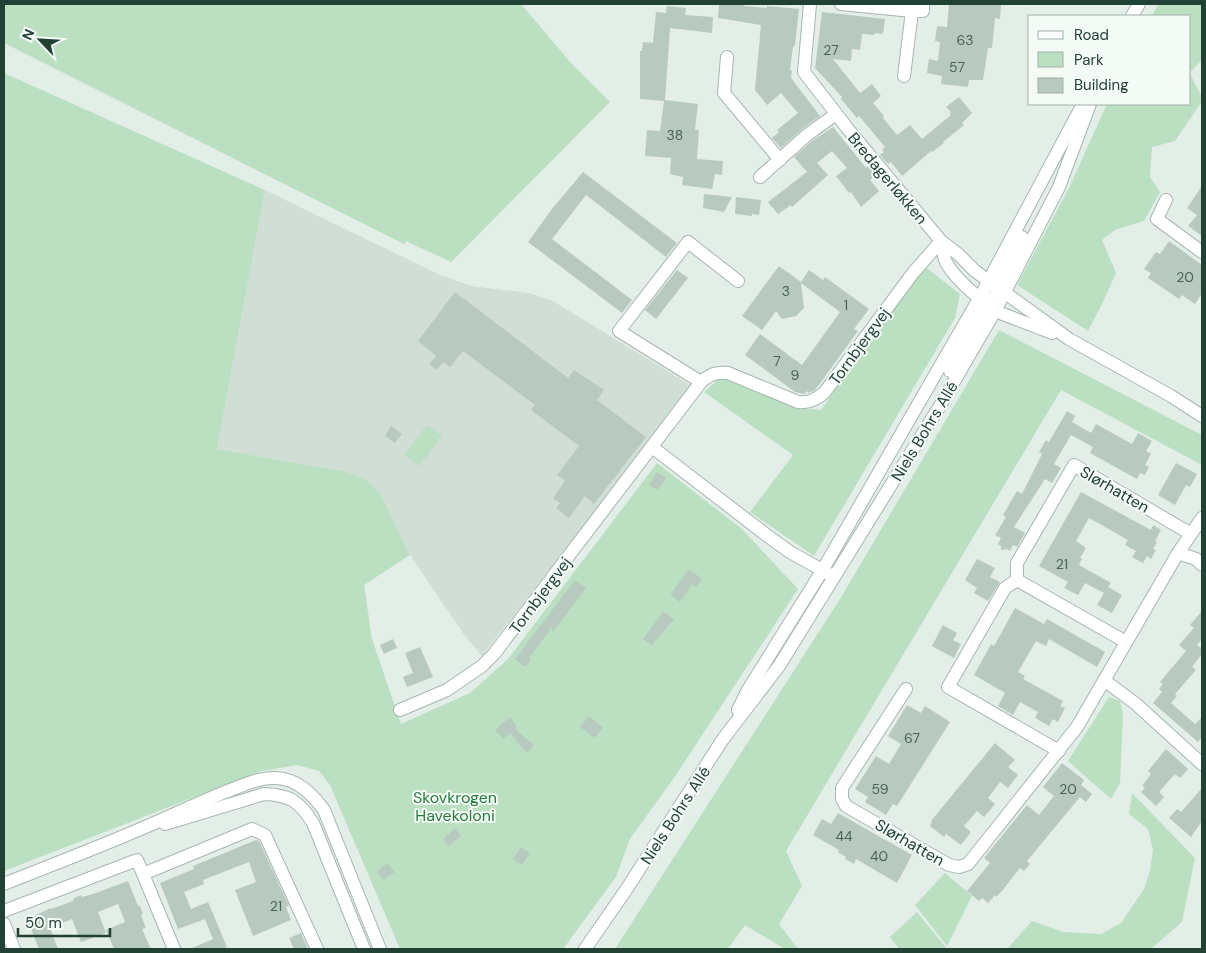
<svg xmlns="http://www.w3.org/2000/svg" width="1206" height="953" viewBox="0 0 1206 953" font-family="'DM Sans',sans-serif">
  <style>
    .built { fill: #d1ded6 }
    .green { fill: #bbe0c1 }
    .building { fill: #b8c9c0 }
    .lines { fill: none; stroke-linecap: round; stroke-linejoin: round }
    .minor-casing { stroke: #a5b7af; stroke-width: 14 }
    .minor { stroke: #fff; stroke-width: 12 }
    .labels { text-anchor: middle; stroke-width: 4; stroke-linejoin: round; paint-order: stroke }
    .number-label { font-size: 14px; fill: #476358 }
    .street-label { font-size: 16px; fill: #214135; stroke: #f4faf6 }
    .park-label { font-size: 16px; fill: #287a3f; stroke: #f4faf6 }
  </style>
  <rect width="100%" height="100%" fill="#e3eee8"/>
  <!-- built -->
  <path class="built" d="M265 190 440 275 472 286 529 293 553 301 692 386 482 656 465 636 410 555 381 494 343 471 217 449Z"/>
  <!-- green -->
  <g class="green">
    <path d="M4 4H521L572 64 610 102 451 262 406 241 404 244 4 43Z"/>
    <path d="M1158 4H1202V60L1190 72V16H1152Z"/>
    <path d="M4 73 265 190 217 449 343 471 365 479 381 494 410 555 364 585 372 639 401 724 470 693 508 659 657 463 742 529 798 589 676 775 630 839 616 877 563 949H400L330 785 319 771 297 765 262 771 4 871Z"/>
    <path d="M1190 74 1202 97V101L1175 141 1152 147 1150 177 1160 192 1144 221 1115 230 1102 240 1116 273 1103 302 1088 331 1017 285 1069 188 1107 104H1190Z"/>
    <path d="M924 266 960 294 955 318 814 556 750 512 793 455 704 392 721 377 802 408 821 410Z"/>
    <path d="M999 330 1202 435V465L1061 390 786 851 802 886 779 924 798 949H785L745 925 728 949H615L840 599Z"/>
    <path d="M427 425 442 436 419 466 404 455Z"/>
    <path d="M1109 697 1120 701 1123 715 1120 783 1111 799 1068 761Z"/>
    <path d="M1132 793 1195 858 1182 922 1151 949H1007L1032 921 1064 932 1101 934 1121 923 1144 889 1150 871 1153 850 1148 829 1129 814Z"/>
    <path d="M945 873 972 896 947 946 915 905Z"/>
    <path d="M917 912 947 949H899L890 937Z"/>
  </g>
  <!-- building -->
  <g class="building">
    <path d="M719 4H744V6L767 8V6L799 9 795 45 793 47 790 70 792 71 791 78 820 116 802 129 781 148 772 138 779 132 777 130 798 113 781 93 767 105 755 90 761 25 718 18Z"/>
    <path d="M949 4 1001 5 1000 19 995 18 992 48H988L983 80H969L968 87 941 84 942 76 927 73 929 59 938 61 940 42 935 41 937 26 947 27Z"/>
    <path d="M667 6 686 8 685 15 713 17 712 33 670 28 665 100 698 104 695 130H699L697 159 723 161 722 175 715 174 712 189 682 185 683 177 670 174 671 158 645 156 647 130 660 131 664 101 640 99V51H642L643 42 653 43 656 12 666 13Z"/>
    <path d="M822 12 885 19 883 34 875 33 874 35 862 34 860 50 852 49 851 61 833 59 860 93 872 84 881 96 873 103 884 116 883 118 897 135 910 125 922 139 951 115 949 114 951 112 946 107 959 97 972 113 962 123 964 125 943 142 944 143 932 152 931 151 902 176 891 162 888 164 880 155 884 152 882 150 885 147 859 116 857 118 841 99 842 97 815 68Z"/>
    <path d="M833 127 866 168 868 166 876 175 870 180 879 191 861 207 851 192 849 193 836 176 847 168 832 151 817 163 828 175 792 207 791 205 778 214 768 202 807 172 794 157 812 141Z"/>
    <path d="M583 172 677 243 666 257 586 195 552 239 632 300 622 313 528 242 552 209Z"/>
    <path d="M1202 186V236L1188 226 1197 215 1187 208Z"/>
    <path d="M704 194 732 197 724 212 703 208Z"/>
    <path d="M736 197 761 200 759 215 752 214V216L735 214Z"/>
    <path d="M1169 241 1202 265V293L1195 304 1182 295 1179 299 1148 278 1151 273 1144 269 1156 252 1160 254Z"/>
    <path d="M779 266 801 282 809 270 823 280 825 277 869 309 854 329 858 331 815 390 809 393 807 391 804 394 795 392 745 355 760 334 802 365 840 312 801 283 804 308 796 316 782 319 776 311 762 330 742 316Z"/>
    <path d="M677 270 688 278 656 319 645 310Z"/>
    <path d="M455 292 568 378 574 370 604 390 597 400 646 437 594 504 585 496 569 518 556 508 560 503 553 498 565 481 557 475 579 446 531 410 535 405 463 351 450 367 443 362 437 370 429 364 436 356 418 341Z"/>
    <path d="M1067 411 1075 416 1072 422 1091 433 1096 424 1132 444 1138 433 1152 441 1146 451 1151 454 1145 465 1149 467 1145 475 1140 473 1137 479 1090 453 1093 447 1071 435 1054 464 1061 468 1052 483 1045 479 1014 527 1025 533 1017 547 1013 545 1010 551 1007 549 1001 550V546L998 544 1001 538 995 535 1006 517 1003 515 1017 491 1022 494 1042 454 1039 452 1046 440 1049 442Z"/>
    <path d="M391 426 402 434 395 443 385 436Z"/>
    <path d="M1176 463 1197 474 1190 487 1186 485 1175 505 1158 495Z"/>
    <path d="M657 472 666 478 658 490 649 485Z"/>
    <path d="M1081 492 1151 530 1153 525 1161 530 1155 541 1157 542 1153 549 1156 550 1151 559 1147 556 1143 563 1132 557 1136 551 1125 545 1128 540 1089 518 1076 541 1086 548 1080 558 1082 559 1079 565 1111 583 1108 587 1122 595 1112 613 1097 605 1104 593 1085 583 1078 595 1064 588 1068 582 1039 566Z"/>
    <path d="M977 559 995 568 990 577 1000 582 988 601 974 593 977 588 965 580Z"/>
    <path d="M689 569 702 579 696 587 692 584 680 602 670 595Z"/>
    <path d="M575 580 586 588 552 633V627L529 658 531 660 525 667 515 659Z"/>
    <path d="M1015 608 1044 624 1047 619 1105 652 1097 667 1049 639 1046 646 1036 641 1018 672 1025 676 1023 679 1063 701 1060 706 1065 708 1058 722 1053 719 1049 726 1035 718 1038 712 1020 702 1013 715 998 706 1005 693 974 675 991 644 994 646Z"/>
    <path d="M1202 611V639L1197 645 1202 649V654L1192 667 1196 670 1175 694 1177 696 1171 703 1195 724 1202 717V737L1198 742 1153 703 1162 692 1159 689 1163 684 1160 682 1186 651 1179 645 1194 628 1190 625Z"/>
    <path d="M663 612 674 619 652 645 643 639Z"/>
    <path d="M943 625 957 633 953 640 961 644 954 658 932 646Z"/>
    <path d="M393 639 397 648 384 654 380 645Z"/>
    <path d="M420 647 433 677 407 687 403 677 413 673 405 653Z"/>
    <path d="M907 705 921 713 925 706 950 722 897 806 893 804 886 815 865 802 868 797 855 789 876 756 889 764 901 744 888 736Z"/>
    <path d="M589 716 603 728 595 738 580 727Z"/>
    <path d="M510 717 517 727 515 729 534 745 527 753 510 733 503 739 495 730Z"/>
    <path d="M995 743 1015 760 1008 767 1018 775 1008 788 1000 782 988 798 995 804 984 817 977 811 964 826 971 832 961 845 946 834 944 837 930 826 932 822 931 821Z"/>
    <path d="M1166 749 1188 769 1180 778 1175 774 1159 792 1164 797 1156 806 1141 792 1145 788 1142 786 1151 774 1148 771Z"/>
    <path d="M1062 763 1084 780 1081 785 1092 794 1086 802 1080 797 1027 861 1030 864 1024 871 1020 868 1002 891 996 897 995 895 988 903 982 898 979 901 967 891 990 863 984 858 1027 805 1039 815 1054 796 1043 787Z"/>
    <path d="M1202 788V821L1191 837 1169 818 1177 809 1181 812Z"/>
    <path d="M838 813 912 855 897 883 856 859 854 864 845 859 846 857 838 852 839 850 813 835 822 819 831 824Z"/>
    <path d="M455 828 461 836 449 846 443 839Z"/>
    <path d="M256 840 259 841 289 906 286 907 291 920 253 936 235 890 256 882 249 862 203 880 204 884 184 892 191 909 208 902 227 947 221 949H190L213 939 205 919 178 929 160 883 194 869 193 866Z"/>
    <path d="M521 847 530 853 522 865 513 859Z"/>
    <path d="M388 863 395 872 383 880 377 871Z"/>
    <path d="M128 881 138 906H140L143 914 141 915 146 928 142 929 151 949H114L106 930 125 922 118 904 98 912 106 933 81 942 72 919 50 928 58 949H39L27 919 51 908V909L73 901V899L81 895 82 897 93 894Z"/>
    <path d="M301 933 308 949H294L289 938Z"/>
  </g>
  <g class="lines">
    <defs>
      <g id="minor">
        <path d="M810 4 804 72 848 129 941 241 958 254 975 271 1069 339 1171 396 1202 416"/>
        <path d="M841 4 912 11H923V4"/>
        <path d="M1132 16 1139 4"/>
        <path d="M727 57 724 93 780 160"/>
        <path d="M904 76 912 11"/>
        <path d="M760 177 807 135 836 114"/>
        <path d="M1166 200 1157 219 1202 252"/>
        <path d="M941 241C943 248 943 258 947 264 957 281 979 298 995 311L1052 333"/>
        <path d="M996 294 997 286 1022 237"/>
        <path d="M950 371 987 305 988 298"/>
        <path d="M701 382 619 331 688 242 738 281"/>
        <path d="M652 447 769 537 790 552 829 574"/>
        <path d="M1178 553 1196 559 1202 565"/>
        <path d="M1017 580V563L1074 465 1191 534"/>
        <path d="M1104 680 1136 704 1202 764"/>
        <path d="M906 689 842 788V799L846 806 949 865 959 867 968 864 1077 727 1178 553 1202 518"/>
        <path d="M400 710 447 690 482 666 494 654 701 382C710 374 716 372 728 373L798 402C809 403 815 400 824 393L913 273 941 241"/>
        <path d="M738 710 748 690 822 571 980 297 1083 104"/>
        <path d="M1059 751 948 687 1005 588 1017 580 1126 642"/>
        <path d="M165 824 264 794C290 795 299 801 313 823L364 949"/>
        <path d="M143 874 174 949"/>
        <path d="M4 884C46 867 89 851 131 833 163 820 193 805 225 792 242 786 258 777 276 778 298 779 312 794 324 810L380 949"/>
        <path d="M4 911 137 860 143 874 252 829 265 835 317 949"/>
        <path d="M4 924 14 949"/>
        <path d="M585 949 626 890 723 739 779 666 938 409 995 311 1059 187 1090 104"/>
      </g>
    </defs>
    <!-- minor casing -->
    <use href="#minor" class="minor-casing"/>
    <!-- minor -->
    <use href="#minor" class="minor"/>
  </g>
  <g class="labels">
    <!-- number labels -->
    <g class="number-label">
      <text x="965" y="45">63</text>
      <text x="831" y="55">27</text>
      <text x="957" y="72">57</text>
      <text x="675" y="140">38</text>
      <text x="1185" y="282">20</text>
      <text x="786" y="296">3</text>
      <text x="846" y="310">1</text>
      <text x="777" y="366">7</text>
      <text x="795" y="380">9</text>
      <text x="1062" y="569">21</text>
      <text x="912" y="743">67</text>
      <text x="880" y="794">59</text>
      <text x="1068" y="794">20</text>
      <text x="844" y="841">44</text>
      <text x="879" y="861">40</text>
      <text x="276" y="911">21</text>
    </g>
    <!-- street labels -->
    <g class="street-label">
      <text transform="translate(888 178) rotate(50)" y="6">Bredagerløkken</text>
      <text transform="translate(859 346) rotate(-54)" y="6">Tornbjergvej</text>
      <text transform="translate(924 431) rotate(-59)" y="6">Niels Bohrs Allé</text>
      <text transform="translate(1115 489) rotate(30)" y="6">Slørhatten</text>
      <text transform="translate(540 595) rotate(-53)" y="6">Tornbjergvej</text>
      <text transform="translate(675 815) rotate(-57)" y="6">Niels Bohrs Allé</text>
      <text transform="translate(910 842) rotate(30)" y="6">Slørhatten</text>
    </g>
    <!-- park labels -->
    <g class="park-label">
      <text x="455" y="803">Skovkrogen<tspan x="455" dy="18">Havekoloni</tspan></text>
    </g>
  </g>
  <!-- border -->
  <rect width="1206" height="953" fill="none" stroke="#214135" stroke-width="10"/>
  <!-- legend -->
  <rect x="1028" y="15" width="162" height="90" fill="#f4faf6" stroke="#a0b0a9"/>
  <rect x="1038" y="31" width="25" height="8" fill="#ffffff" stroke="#a0b0a9"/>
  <text x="1074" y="40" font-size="15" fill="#214135">Road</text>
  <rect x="1038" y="52" width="25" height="15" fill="#bbe0c1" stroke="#a0b0a9"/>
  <text x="1074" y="65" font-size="15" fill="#214135">Park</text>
  <rect x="1038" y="78" width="25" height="15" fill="#b8c9c0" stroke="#a0b0a9"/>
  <text x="1074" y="90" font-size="15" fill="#214135">Building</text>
  <!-- north arrow -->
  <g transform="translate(40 40) rotate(295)" stroke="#f4faf6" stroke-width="4" paint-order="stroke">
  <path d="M0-4L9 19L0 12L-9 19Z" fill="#214135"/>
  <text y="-8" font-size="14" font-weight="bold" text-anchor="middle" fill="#214135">N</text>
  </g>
  <!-- scale -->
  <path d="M18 928v8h92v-8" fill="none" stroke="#214135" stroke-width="2.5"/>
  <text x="25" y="928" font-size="15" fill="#214135" stroke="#f4faf6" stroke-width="4" paint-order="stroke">50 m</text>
</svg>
